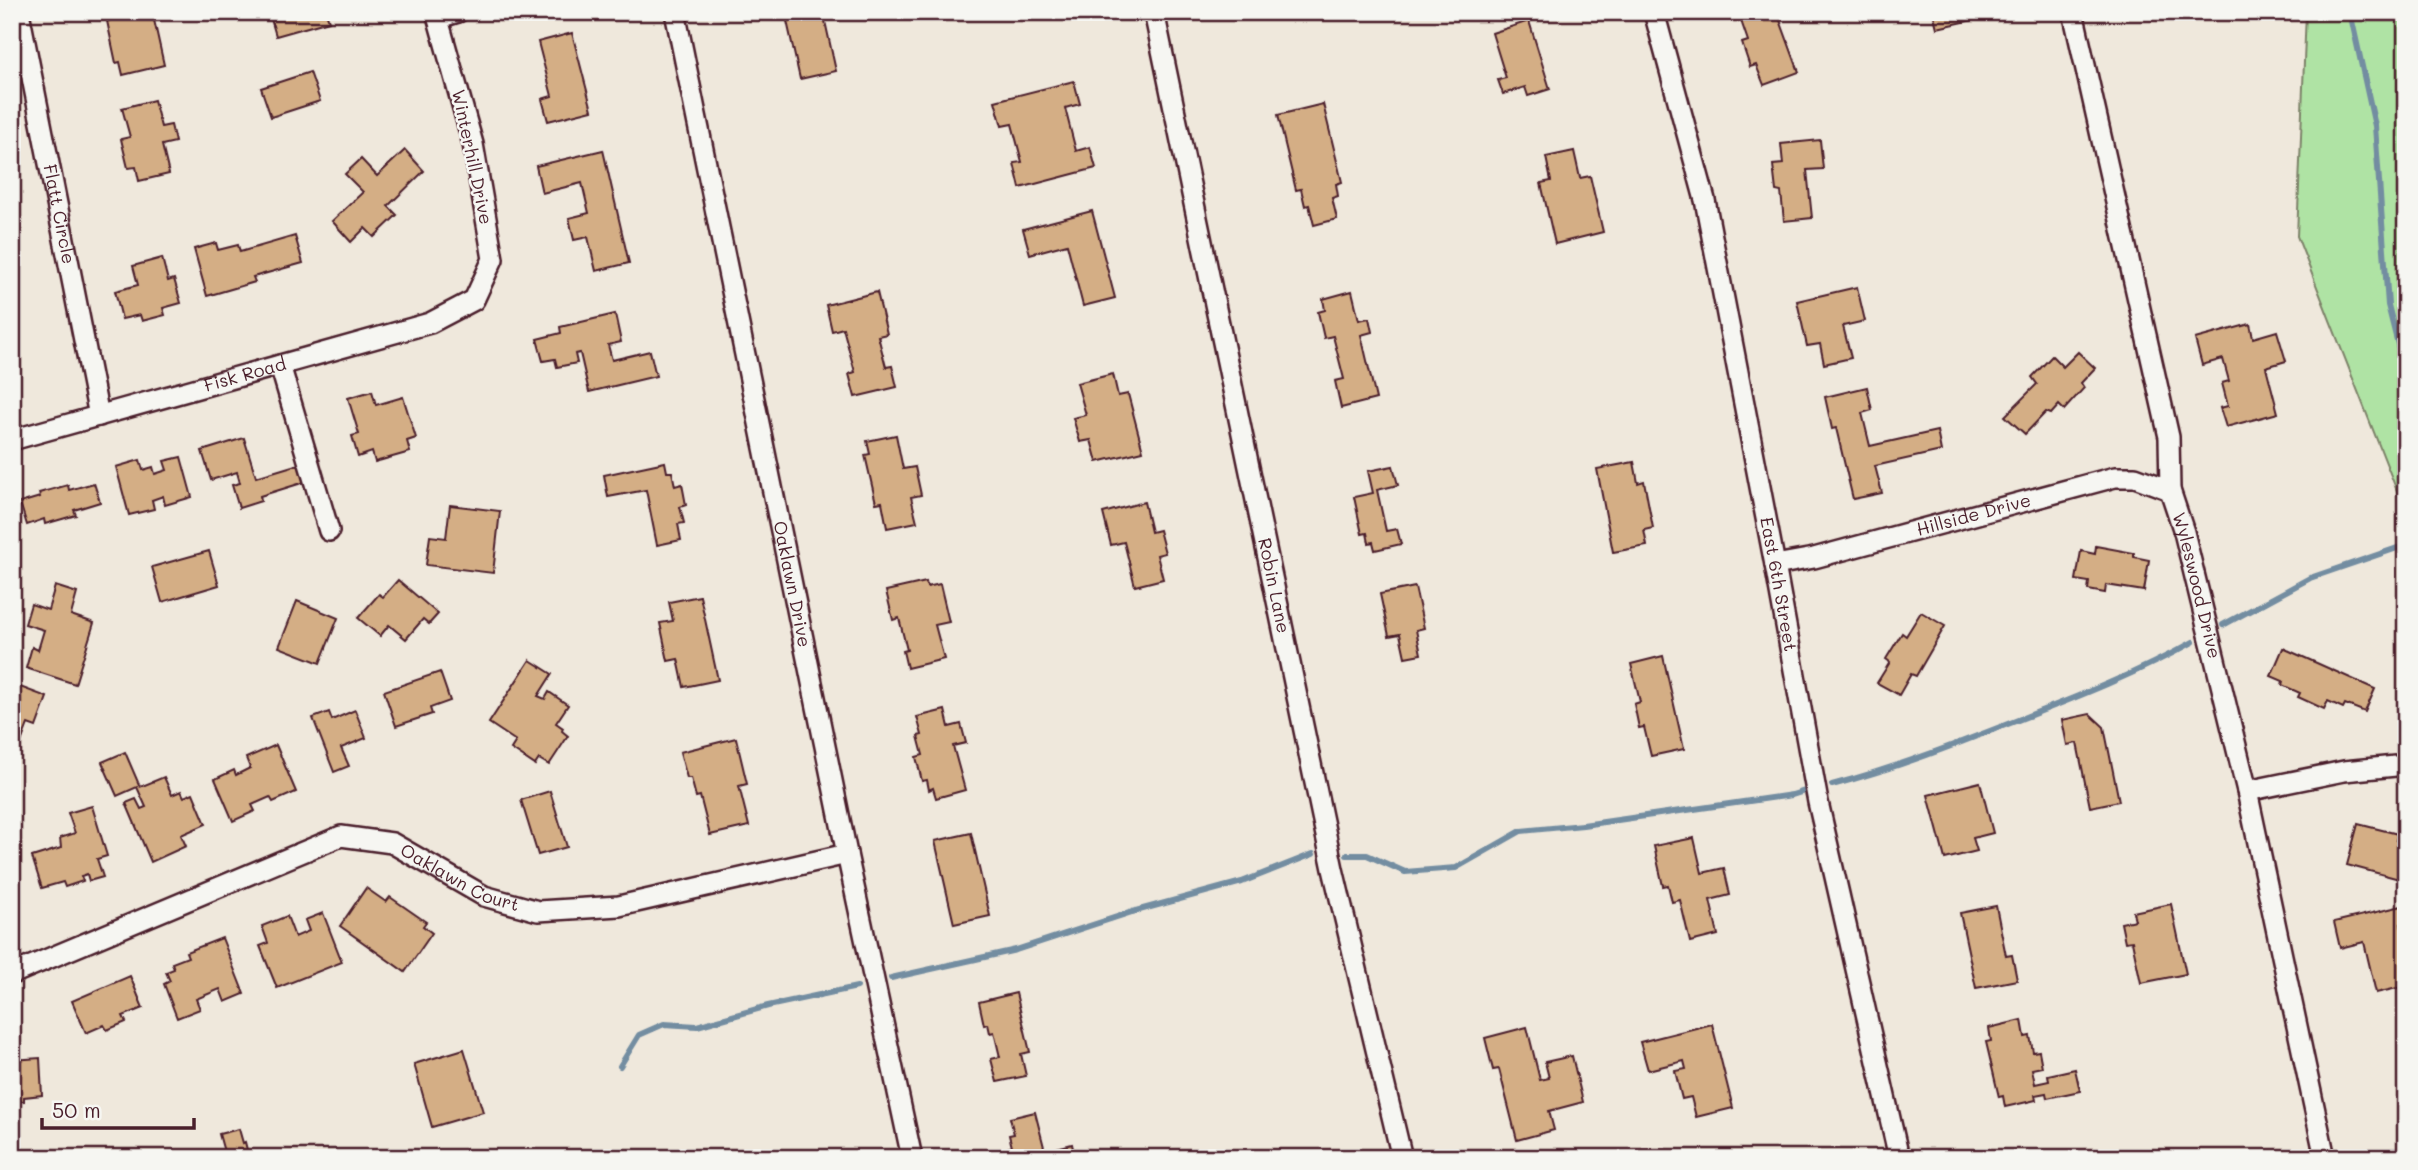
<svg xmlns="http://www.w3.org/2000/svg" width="2418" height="1170" viewBox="0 0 2418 1170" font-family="Mali,sans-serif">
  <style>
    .green { fill: #afe3a4; stroke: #7c8168; stroke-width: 2 }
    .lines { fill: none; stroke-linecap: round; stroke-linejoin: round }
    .stream { stroke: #738da1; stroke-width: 6 }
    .building { fill: #d4ae85; stroke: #4a1f2b; stroke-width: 2 }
    .minor-casing { stroke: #4a1f2b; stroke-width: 24 }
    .minor { stroke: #f6f6f2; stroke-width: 19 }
    .labels { text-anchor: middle; stroke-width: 5; stroke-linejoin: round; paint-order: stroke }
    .street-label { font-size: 18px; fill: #4a1f2b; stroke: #f6f6f2 }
  </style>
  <rect width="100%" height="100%" fill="#efe8dc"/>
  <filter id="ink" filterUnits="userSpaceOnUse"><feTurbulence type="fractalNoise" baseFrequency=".0143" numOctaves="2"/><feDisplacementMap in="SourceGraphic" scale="14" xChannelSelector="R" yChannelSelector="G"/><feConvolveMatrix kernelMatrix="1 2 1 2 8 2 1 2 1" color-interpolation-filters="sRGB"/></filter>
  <g filter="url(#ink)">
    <!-- green -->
    <path class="green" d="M2306 12H2406V514L2297 236Z"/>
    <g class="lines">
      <!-- stream -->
      <g class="stream">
        <path d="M2350 12 2375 126 2388 305 2406 376"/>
        <path d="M2223 625 2310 578 2406 545"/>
        <path d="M1832 785C1896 768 1957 744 2018 720 2077 697 2138 673 2193 642"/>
        <path d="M1347 855H1367L1405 872 1456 868 1521 831 1583 825 1792 795 1811 789"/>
        <path d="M891 978 1016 950 1132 912 1242 882 1313 854"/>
        <path d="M620 1066 639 1035 664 1024 697 1026 768 1006 857 987"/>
      </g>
    </g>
    <!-- building -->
    <g class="building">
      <path d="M109 12H165L166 17 154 20 164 65 123 75 120 62 116 63 107 21 111 20Z"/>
      <path d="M269 12H326L329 21 276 36Z"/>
      <path d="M785 12H823L836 71 800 79Z"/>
      <path d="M1738 12H1777L1799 72 1764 85 1756 65 1750 67 1742 43 1748 41Z"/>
      <path d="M1933 12H1998L1999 14 1937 28Z"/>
      <path d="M1529 21 1550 89 1528 96 1525 87 1503 94 1498 80 1506 78 1492 33Z"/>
      <path d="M572 33 592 110 548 121 542 99 552 96 538 42Z"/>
      <path d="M310 72 320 101 271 117 261 88Z"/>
      <path d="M1074 81 1080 104 1065 108 1076 151 1090 147 1096 168 1020 188 1014 163 1022 162 1012 124 1002 126 995 101Z"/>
      <path d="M154 100 161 127 171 125 175 142 162 145 169 174 139 181 136 167 128 168 121 139 130 137 122 108Z"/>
      <path d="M1323 104 1342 182 1336 184 1338 196 1332 198 1337 219 1314 225 1309 205 1305 206 1301 189 1296 190 1278 115Z"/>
      <path d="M1820 140 1823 169 1807 170 1812 218 1784 221 1781 192 1776 191 1773 165 1783 164 1781 144Z"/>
      <path d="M405 150 424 171 388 206 397 215 374 237 365 228 351 242 332 221 363 192 345 174 361 159 377 176Z"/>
      <path d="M603 150 629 263 596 271 588 237 574 240 569 218 589 213 582 183 542 193 536 166Z"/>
      <path d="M1574 151 1580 178 1590 176 1603 232 1555 244 1541 183 1551 181 1546 157Z"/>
      <path d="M1092 211 1115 298 1083 306 1067 244 1030 254 1023 229Z"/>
      <path d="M295 236 303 263 253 277 255 282 207 296 194 249 216 243 218 250 238 245 240 252Z"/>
      <path d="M162 258 168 281 174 279 181 303 163 308 165 315 142 321 140 315 122 319 115 291 138 285 133 266Z"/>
      <path d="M1857 287 1865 321 1843 326 1851 358 1824 364 1820 344 1807 346 1797 301Z"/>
      <path d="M1352 291 1359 320 1369 318 1372 332 1361 335 1376 399 1341 408 1335 381 1344 379 1333 336 1324 338 1318 312 1325 310 1323 299Z"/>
      <path d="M877 292 887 334 878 336 886 367 892 366 897 387 855 397 849 374 855 372 843 328 832 331 826 305Z"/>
      <path d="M615 314 621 342 608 345 612 360 650 351 656 376 589 392 580 353 575 354 577 363 557 367 555 359 543 361 537 339 561 333 560 327Z"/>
      <path d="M2250 324 2253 338 2277 331 2286 361 2266 367 2278 413 2226 427 2220 408 2228 406 2222 383 2229 381 2223 359 2202 365 2195 339Z"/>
      <path d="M2078 352 2095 368 2081 383 2084 388 2064 410 2059 405 2051 414 2046 412 2025 434 2005 416 2037 384 2032 377 2052 356 2063 367Z"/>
      <path d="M1113 374 1118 396 1128 394 1143 451 1097 462 1091 440 1080 442 1073 418 1086 415 1077 383Z"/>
      <path d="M1867 387 1872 410 1862 413 1870 446 1937 431 1941 451 1875 466 1882 493 1853 499 1836 428 1832 429 1825 397Z"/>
      <path d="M372 391 376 405 403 397 416 438 407 441 410 452 375 462 372 452 358 457 352 436 359 434 348 398Z"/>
      <path d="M896 435 903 469 915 467 921 495 911 497 917 522 887 528 882 502 876 503 865 455 870 454 867 441Z"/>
      <path d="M244 438 256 477 299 464 305 482 260 496 261 501 239 508 232 485 240 483 237 472 211 480 202 451Z"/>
      <path d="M181 457 192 497 165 505 163 496 152 500 154 509 129 515 116 467 140 460 143 470 153 467 155 474 167 470 164 461Z"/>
      <path d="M665 462 667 472H672L675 486 682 484 686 505 680 507 684 523 678 524 681 540 657 545 646 490 608 497 604 475Z"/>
      <path d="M1634 462 1638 483 1644 481 1653 528 1644 530 1647 546 1613 552 1597 469Z"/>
      <path d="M1393 466 1398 485 1377 490 1386 531 1397 529 1401 544 1375 550 1373 542 1369 543 1367 533 1362 534 1354 497 1373 493 1368 471Z"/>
      <path d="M94 483 100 502 74 510 76 515 45 524 44 519 27 525 20 503 40 497 39 493 68 485 69 490Z"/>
      <path d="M1144 502 1151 532 1159 530 1165 553 1157 555 1163 579 1135 586 1124 542 1111 545 1103 513Z"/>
      <path d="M450 505 500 511 493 573 426 565 430 536 446 538Z"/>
      <path d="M2096 546 2134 553V557L2149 560 2144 591 2106 585 2105 593 2088 590 2089 582 2076 580 2081 551 2095 554Z"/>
      <path d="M209 551 219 585 162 602 152 567Z"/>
      <path d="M398 580 438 614 429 624 423 619 406 639 389 625 380 636 358 618 379 594 383 597Z"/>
      <path d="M926 582 927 587 940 584 949 622 935 625 944 659 907 668 903 651 907 650 899 618 893 620 886 591Z"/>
      <path d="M55 586 77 593 71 615 94 623 75 684 26 668 32 647 38 650 44 630 25 624 31 604 48 610Z"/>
      <path d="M1415 587 1424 628 1416 630 1421 654 1405 657 1400 634 1389 636 1380 594Z"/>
      <path d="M700 596 718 680 684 687 678 659 668 661 660 623 673 621 669 602Z"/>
      <path d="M297 601 338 618 320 663 279 647Z"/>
      <path d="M1921 612 1945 626 1916 676 1911 674 1899 695 1877 683 1890 662 1886 659 1902 633 1906 636Z"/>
      <path d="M2283 648 2375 689 2365 712 2345 704 2343 708 2328 701 2324 709 2298 697 2300 693 2282 685 2283 681 2271 676Z"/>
      <path d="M1663 656 1684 749 1651 756 1644 727 1639 728 1634 704 1640 702 1631 664Z"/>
      <path d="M530 660 552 674 538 696 545 699 549 692 568 705 556 723 563 728 562 731 568 736 549 765 539 759 535 765 511 749 516 741 489 723Z"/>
      <path d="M440 672 450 701 430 708 432 714 396 726 384 691Z"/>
      <path d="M12 684 47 697 36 727 28 724 15 758 12 757Z"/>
      <path d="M355 710 366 738 341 748 349 766 334 772 313 718 329 712 332 720Z"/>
      <path d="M945 710 949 727 961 724 966 743 953 746 965 790 936 798 933 788 929 790 927 780 922 781 916 757 923 755 918 736 922 735 917 717Z"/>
      <path d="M2090 714 2104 727 2119 801 2090 807 2077 743 2067 745 2062 720Z"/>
      <path d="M736 738 747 784 739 786 749 826 710 835 700 796 696 797 691 778H687L680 752Z"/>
      <path d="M276 745 296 792 273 802 270 797 252 805 255 811 233 821 215 779 234 770 236 775 250 768 246 758Z"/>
      <path d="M125 752 140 787 164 777 172 795 181 791 184 797 193 793 206 824 181 835 186 846 151 862 126 803 136 799 141 809 146 807 137 787 117 796 102 762Z"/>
      <path d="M1980 782 1993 833 1973 838 1977 851 1945 859 1928 795Z"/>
      <path d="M550 791 567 847 538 855 521 800Z"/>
      <path d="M92 806 107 856 97 859 103 877 89 881 87 874 81 876 83 881 65 887 63 882 42 888 32 857 61 848 60 838 75 833 68 813Z"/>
      <path d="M2358 824 2398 834 2396 840 2406 843 2403 880 2347 865Z"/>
      <path d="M971 833 990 916 954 924 935 841Z"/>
      <path d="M1694 838 1702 873 1724 868 1730 895 1710 900 1718 935 1690 942 1680 900 1672 902 1668 885 1663 886 1654 846Z"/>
      <path d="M366 888 386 902 390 897 426 922 423 926 432 933 405 972 340 926Z"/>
      <path d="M2171 904 2186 974 2141 983 2132 941 2125 942 2121 923 2135 920 2133 912Z"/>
      <path d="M1996 906 2006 956 2012 955 2017 980 1976 988 1960 913Z"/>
      <path d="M2402 906 2406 923 2401 924 2404 939 2406 938V966L2402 967 2406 986 2376 993 2364 942 2340 948 2334 922Z"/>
      <path d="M323 913 342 962 277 988 260 946 268 943 262 926 287 916 295 937 309 931 305 920Z"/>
      <path d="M222 938 244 994 225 1002 220 989 196 999 200 1009 177 1018 164 984 170 981 166 972 174 969 172 963 188 957 186 952Z"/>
      <path d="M130 976 143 1008 123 1016 126 1022 107 1030 104 1025 86 1033 72 1001Z"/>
      <path d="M1016 993 1030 1052 1021 1054 1026 1076 997 1082 991 1059 1000 1057 994 1032 990 1033 988 1024 984 1025 979 1002Z"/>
      <path d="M2022 1020 2025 1037 2030 1036 2033 1052 2039 1051 2042 1067 2032 1069 2035 1084 2049 1081 2048 1075 2075 1069 2080 1091 2047 1098 2046 1093 2035 1095 2036 1100 2005 1107 2003 1096 1999 1097 1986 1042 1991 1041 1989 1028Z"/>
      <path d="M1712 1024 1733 1108 1696 1117 1691 1097 1682 1099 1675 1071 1686 1069 1684 1061 1648 1070 1640 1042Z"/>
      <path d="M1527 1027 1540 1080 1549 1078 1545 1062 1572 1056 1583 1102 1549 1111 1554 1130 1517 1140 1499 1069 1493 1070 1485 1038Z"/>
      <path d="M464 1049 483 1112 432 1127 414 1064Z"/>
      <path d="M40 1058 42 1095 24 1097V1101L12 1102V1060Z"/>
      <path d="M1035 1112 1045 1151 1072 1144 1075 1158H1009L1007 1148 1012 1147 1009 1135 1014 1134 1010 1118Z"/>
      <path d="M239 1129 243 1143 245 1142 249 1158H229L227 1151 224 1152 219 1134Z"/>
    </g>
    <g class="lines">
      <defs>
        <g id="minor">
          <path id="s1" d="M19 12 99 416"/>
          <path id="s2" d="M675 12 847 854 912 1158"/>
          <path id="s3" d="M1154 12 1333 869 1402 1158"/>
          <path id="s4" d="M1654 12 1705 200 1775 565 1818 802 1899 1158"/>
          <path id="s5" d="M2073 12 2169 437 2170 490 2184 532 2247 791 2325 1158"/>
          <path d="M439 18 458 12"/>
          <path d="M280 365 329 531"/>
          <path id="s6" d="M12 440 430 323 474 300 493 259 473 144 436 12"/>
          <path id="s7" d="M1775 565 1814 558 2115 477H2135L2170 490"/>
          <path d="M2247 791 2344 771 2406 765"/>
          <path id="s8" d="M12 974 341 836 392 843 484 896 538 911 619 906 847 854"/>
        </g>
      </defs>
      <!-- minor casing -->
      <use href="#minor" class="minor-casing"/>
      <!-- minor -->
      <use href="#minor" class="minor"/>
    </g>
  </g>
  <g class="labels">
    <!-- street labels -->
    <g class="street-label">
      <text transform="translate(472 157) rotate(78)" y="6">Winterhill Drive</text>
      <text dy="6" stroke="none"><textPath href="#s1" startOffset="206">Flatt Circle</textPath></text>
      <text dy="6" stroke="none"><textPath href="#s6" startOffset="242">Fisk Road</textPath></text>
      <text dy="6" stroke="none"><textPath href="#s7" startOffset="205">Hillside Drive</textPath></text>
      <text dy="6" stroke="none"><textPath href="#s4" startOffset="586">East 6th Street</textPath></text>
      <text dy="6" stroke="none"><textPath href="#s2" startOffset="584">Oaklawn Drive</textPath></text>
      <text dy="6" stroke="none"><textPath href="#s5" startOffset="588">Wyleswood Drive</textPath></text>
      <text dy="6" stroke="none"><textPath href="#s3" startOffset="586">Robin Lane</textPath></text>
      <text dy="6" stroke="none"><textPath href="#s8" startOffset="485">Oaklawn Court</textPath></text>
    </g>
  </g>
  <!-- margin -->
  <rect width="2418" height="1170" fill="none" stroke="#f6f6f2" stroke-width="42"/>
  <rect x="21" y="21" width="2376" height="1128" fill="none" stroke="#4a1f2b" stroke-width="2.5" filter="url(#ink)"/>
  <!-- scale -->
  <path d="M42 1118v10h152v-10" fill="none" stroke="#4a1f2b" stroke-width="3.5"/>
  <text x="52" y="1118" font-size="21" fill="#4a1f2b" stroke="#f6f6f2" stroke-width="5" paint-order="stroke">50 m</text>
</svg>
